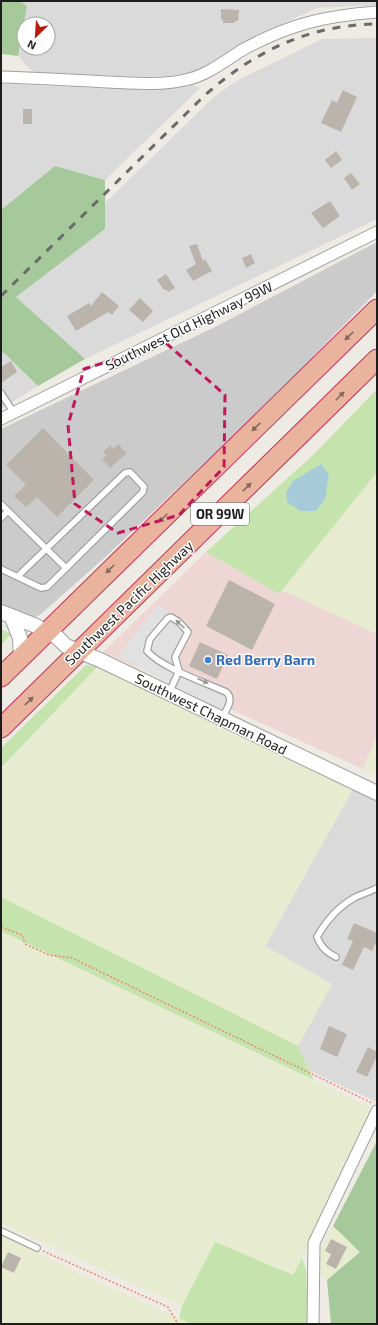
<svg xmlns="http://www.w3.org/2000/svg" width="378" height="1325" viewBox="0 0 378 1325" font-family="'Exo 2',sans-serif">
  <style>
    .residential { fill: #dbdada; fill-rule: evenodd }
    .commercial { fill: #edd6d4 }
    .religious { fill: #cbcbcb }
    .farmland { fill: #e7ebd0 }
    .grass { fill: #c5e4ad }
    .forest { fill: #a6c99b }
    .parking { fill: #e1e1e1 }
    .water { fill: #a7cad8 }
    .building { fill: #bab4ad }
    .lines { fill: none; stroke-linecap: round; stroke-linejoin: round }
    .service-casing { stroke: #a1a1a1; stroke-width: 8 }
    .minor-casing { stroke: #a1a1a1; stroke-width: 13 }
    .tertiary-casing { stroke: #a1a1a1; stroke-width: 16 }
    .trunk-casing { stroke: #ca325d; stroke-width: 21 }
    .path { stroke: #ee8773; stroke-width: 1.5; stroke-dasharray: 2 2; stroke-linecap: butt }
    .service { stroke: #fff; stroke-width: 5.5 }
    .minor { stroke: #fff; stroke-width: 11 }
    .tertiary { stroke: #fff; stroke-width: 14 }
    .trunk { stroke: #eab39e; stroke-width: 19 }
    .rail { stroke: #6b6b6b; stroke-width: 3; stroke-dasharray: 8 8; stroke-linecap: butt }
    .oneway { fill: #84685e }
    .oneway2 { fill: #999 }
    .marked { fill: none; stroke: #c2185b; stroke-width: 3; stroke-dasharray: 8 5; stroke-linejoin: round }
    .shop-dot { fill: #3f7fe0; stroke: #fff; stroke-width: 1.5 }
    .labels { text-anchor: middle; stroke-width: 3; stroke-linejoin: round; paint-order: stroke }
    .shield { fill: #fff; stroke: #616161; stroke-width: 1 }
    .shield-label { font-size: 13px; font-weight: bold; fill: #1d1d1d }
    .street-label { font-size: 14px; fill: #1d1d1d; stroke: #fff }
    .shop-label { font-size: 14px; font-weight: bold; fill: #366cbe; stroke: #fff; text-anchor: start }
  </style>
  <rect width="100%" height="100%" fill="#edebe4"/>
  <!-- residential -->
  <g class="residential">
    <path d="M20 1H377V5L317 8 273 28 191 74 149 77 34 73 18 56 27 6ZM24 24H48V48H24Z"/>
    <path d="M377 38V219L85 359 16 297 105 229V203L214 97 238 80 322 39Z"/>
    <path d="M1 84 118 89 192 85 200 88 105 180 55 166 1 210Z"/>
    <path d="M1 350 38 386 1 409Z"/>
    <path d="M353 789 377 801V1102L310 1071 298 1046 332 984 265 947Z"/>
  </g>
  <!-- commercial -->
  <path class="commercial" d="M206 552 279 594 282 590 377 634V736L363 769 103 652Z"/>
  <!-- religious -->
  <path class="religious" d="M377 242V291L268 403 102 560 41 614 30 620 1 606V429L215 327Z"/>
  <!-- farmland -->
  <g class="farmland">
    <path d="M377 472V634L282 590Z"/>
    <path d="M98 666 353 789 265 946 332 984 298 1046 1 897V769Z"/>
    <path d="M377 736V776L363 769Z"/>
    <path d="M1 931 373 1109 294 1275 215 1242 182 1306 1 1223Z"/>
    <path d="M333 1226 360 1252 327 1280 318 1272 316 1257Z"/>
    <path d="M1 1236 41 1254 65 1267 191 1324H1Z"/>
  </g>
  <!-- grass -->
  <g class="grass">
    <path d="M377 389V472L279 594 206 552 313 455Z"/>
    <path d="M1 629 11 634 1 645Z"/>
    <path d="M86 665 98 666 1 768V748Z"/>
    <path d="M1 897 298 1046 314 1080 1 931Z"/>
    <path d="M215 1242 293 1275 302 1258 306 1269 308 1324H191L179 1318 182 1306Z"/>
  </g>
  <!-- forest -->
  <g class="forest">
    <path d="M1 1H20L27 6 18 56 1 54Z"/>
    <path d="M55 166 105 180V229L16 297 85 359 38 386 1 350V210Z"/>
    <path d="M377 1141V1324H331L327 1280 360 1252 333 1226Z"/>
  </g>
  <!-- parking -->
  <path class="parking" d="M158 605 189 624 168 663 229 692 222 711 118 656Z"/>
  <!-- water -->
  <path class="water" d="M321 464 329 474 325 499 316 511H300L287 502 286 492 293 481Z"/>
  <!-- building -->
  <g class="building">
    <path d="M221 9 239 10 238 21H235L234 23H223V20L221 19Z"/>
    <path d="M343 90 357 97 341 132 321 123 332 100 337 103Z"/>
    <rect x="23" y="109" width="9" height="15"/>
    <path d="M336 151 342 160 331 168 325 160Z"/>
    <path d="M351 173 360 184 352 190 344 178Z"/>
    <path d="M330 201 340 216 323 228 311 213Z"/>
    <path d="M197 244 203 261 205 259 212 271 193 281 186 270 196 264 189 246Z"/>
    <path d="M251 254 255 263 246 268 242 258Z"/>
    <path d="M166 274 175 288 168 292 166 289 164 290 157 280Z"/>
    <path d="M102 292 119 306 112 315 108 312 76 331 67 316 89 303 91 306Z"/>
    <path d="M140 298 153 311 143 322 129 310Z"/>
    <path d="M11 361 17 372 1 383V367Z"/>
    <path d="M43 428 94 480 57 517 37 497 26 507 14 496 26 485 6 465Z"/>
    <path d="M118 444 127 453 110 468 102 459 106 455 103 452 110 445 113 449Z"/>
    <path d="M229 580 275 604 252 650 206 626Z"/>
    <path d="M200 642 228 655 217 679 189 666Z"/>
    <path d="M354 923 377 933V940L372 951 364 947 353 970 342 965 353 941 347 939Z"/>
    <path d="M329 1026 347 1034 337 1057 320 1049Z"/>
    <path d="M368 1047 377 1052V1056L367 1077 356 1072Z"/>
    <path d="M331 1239 347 1247 336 1269 326 1264 331 1254 325 1251Z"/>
    <path d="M8 1252 21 1258 14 1273 1 1267Z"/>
  </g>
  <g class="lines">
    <defs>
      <g id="service">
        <path d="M1 393 14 413"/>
        <path d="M1 504 8 511 1 518"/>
        <path d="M8 511 66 568"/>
        <path d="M1 569 41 588 47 587 143 492 144 487 130 472 125 473 18 576"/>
        <path d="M169 693 179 671 175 657 188 632 179 622 171 617 168 618 150 639 147 651C162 668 204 682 226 692 235 699 226 710 222 718"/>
        <path d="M336 957C326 952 321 947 317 937 326 921 338 907 354 898 361 894 370 892 377 888"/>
        <path d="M1 1231 37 1248"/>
      </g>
      <g id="minor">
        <path d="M1 77C36 78 72 80 107 82 133 83 163 86 189 79 209 74 226 60 244 49 290 24 325 16 377 12"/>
        <path d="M1 419 377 232"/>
        <path d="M313 1324 314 1243 377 1111"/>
      </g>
      <g id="tertiary">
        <path d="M1 612 34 625 57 637 66 646 100 660 377 793"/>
        <path d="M12 618 20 638 21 658"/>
      </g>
      <g id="trunk">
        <path d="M1 677 377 309"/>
        <path d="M1 728 377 359"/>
      </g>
    </defs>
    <!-- service casing -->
    <use href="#service" class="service-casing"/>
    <!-- minor casing -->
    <use href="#minor" class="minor-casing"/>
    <!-- tertiary casing -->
    <use href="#tertiary" class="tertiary-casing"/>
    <!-- trunk casing -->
    <use href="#trunk" class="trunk-casing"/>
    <!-- path -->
    <g class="path">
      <path d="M1 927 22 935 25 944 49 955 72 958 372 1103"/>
      <path d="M43 1251 168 1307 178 1324"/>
    </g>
    <!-- service -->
    <use href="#service" class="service"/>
    <!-- minor -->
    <use href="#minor" class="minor"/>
    <!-- tertiary -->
    <use href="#tertiary" class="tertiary"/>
    <!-- trunk -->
    <use href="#trunk" class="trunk"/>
    <!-- rail -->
    <path class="rail" d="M1 296 204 96C255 51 308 25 377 24"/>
  </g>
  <!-- one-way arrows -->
  <defs><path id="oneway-solid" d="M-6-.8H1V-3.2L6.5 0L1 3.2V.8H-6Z"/></defs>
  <g class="oneway">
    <use href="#oneway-solid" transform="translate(349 336) rotate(136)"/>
    <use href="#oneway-solid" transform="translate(340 396) rotate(-45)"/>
    <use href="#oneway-solid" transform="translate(256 427) rotate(136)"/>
    <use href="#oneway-solid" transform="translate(247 487) rotate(-44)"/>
    <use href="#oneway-solid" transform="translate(163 518) rotate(135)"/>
    <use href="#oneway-solid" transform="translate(110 569) rotate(135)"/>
    <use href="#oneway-solid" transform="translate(29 701) rotate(-44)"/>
  </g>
  <g class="oneway2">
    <use href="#oneway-solid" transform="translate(180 624) rotate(-137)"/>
    <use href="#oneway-solid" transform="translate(203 681) rotate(24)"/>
  </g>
  <!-- marked area -->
  <path class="marked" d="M166 343 225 395 224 467 179 515 118 533 75 504 68 425 84 369Z"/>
  <!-- markers -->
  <circle class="shop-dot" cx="208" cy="660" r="4"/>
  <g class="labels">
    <!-- shield labels -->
    <rect class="shield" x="191" y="503" width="58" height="22" rx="3"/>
    <g class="shield-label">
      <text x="220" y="519">OR 99W</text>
    </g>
    <!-- street labels -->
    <g class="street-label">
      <text transform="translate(189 326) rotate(-26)" y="5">Southwest Old Highway 99W</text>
      <text transform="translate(129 603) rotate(-44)" y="5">Southwest Pacific Highway</text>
      <text transform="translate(211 714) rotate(26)" y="5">Southwest Chapman Road</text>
    </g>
    <!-- shop labels -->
    <g class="shop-label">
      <text x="216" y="665">Red Berry Barn</text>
    </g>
  </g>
  <!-- border -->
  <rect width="378" height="1325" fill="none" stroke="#1d1d1d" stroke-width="4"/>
  <!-- north arrow -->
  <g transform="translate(36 36) rotate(205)"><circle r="19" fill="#ffffff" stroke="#a5a5a5"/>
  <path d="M0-3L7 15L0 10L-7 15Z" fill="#ba1a10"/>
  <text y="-6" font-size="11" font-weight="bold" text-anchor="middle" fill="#1d1d1d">N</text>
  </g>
</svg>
